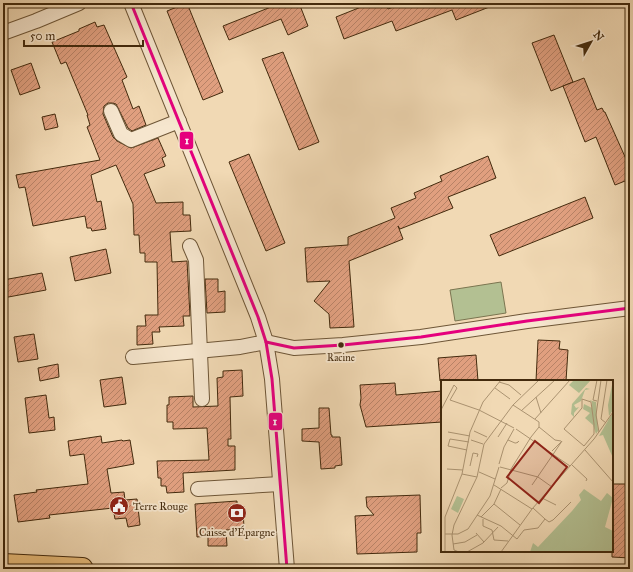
<svg xmlns="http://www.w3.org/2000/svg" width="633" height="572" viewBox="0 0 633 572" font-family="'IM FELL Great Primer',serif">
  <style>
    .green { fill: #b3c092; stroke: #7b7550 }
    .building { fill: url(#building-hatch); stroke: #432a0d }
    .lines { fill: none; stroke-linecap: round; stroke-linejoin: round }
    .street-casing { stroke: #6e5637; stroke-width: 16 }
    .primary-casing { stroke: #432a0d; stroke-width: 24 }
    .street { stroke: #f6e6ce; stroke-width: 14 }
    .primary { stroke: #e8bc7a; stroke-width: 22 }
    .bus-1-casing { stroke: #f6e6ce; stroke-width: 6 }
    .bus-1 { stroke: #e5007d; stroke-width: 3 }
    .bus-dot { fill: #432a0d; stroke: #f6e6ce; stroke-width: 1.5 }
    .labels { text-anchor: middle; stroke-width: 3.5; stroke-linejoin: round; paint-order: stroke }
    .bus-label { font-size: 10px; fill: #432a0d; stroke: #f6e6ce }
    .poi-label { font-size: 11px; fill: #432a0d; stroke: #f6e6ce; text-anchor: start }
    .inset-road { fill: none; stroke: #ab9371; stroke-width: 1 }
    .view { fill: #8f2418; fill-opacity: 0.15; stroke: #8f2418; stroke-width: 2 }
    .inset-edge { fill: none; stroke: #432a0d; stroke-width: 2 }
    .line-badge { stroke: #f6e6ce; stroke-width: 1.5 }
    .badge-label { font-size: 11px; text-anchor: middle; font-weight: bold; fill: #fff }
  </style>
  <defs>
    <pattern id="building-hatch" width="6" height="6" patternUnits="userSpaceOnUse"><rect width="6" height="6" fill="#e09f7f"/><path d="M-1 1l2-2M0 6l6-6M5 7l2-2" fill="none" stroke="#b78266"/></pattern>
  </defs>
  <rect width="100%" height="100%" fill="#f1d9b4"/>
  <filter id="stains"><feTurbulence type="fractalNoise" baseFrequency=".005" numOctaves="4"/><feColorMatrix values="0 0 0 0 .2 0 0 0 0 .09 0 0 0 0 .02 0 0 0 .5 -.17"/></filter>
  <radialGradient id="worn" r=".72"><stop offset=".6" stop-color="#630" stop-opacity="0"/><stop offset="1" stop-color="#630" stop-opacity=".3"/></radialGradient>
  <!-- green -->
  <path class="green" d="M501 282 506 313 455 321 450 290Z"/>
  <!-- building -->
  <g class="building">
    <path d="M187 3 223 92 203 100 167 11Z"/>
    <path d="M281 3H299L308 26 288 35 281 19 229 40 223 26Z"/>
    <path d="M360 3H385L388 9 404 3H497V4L456 20 452 10 396 31 392 21 344 39 336 17 361 7Z"/>
    <path d="M95 22 97 27 104 25 127 77 122 80 133 109 139 106 146 125 132 131 128 128 116 104 112 103H108L104 106 103 114 113 137 117 141 131 148 158 138 166 156 162 158 165 166 144 174 156 203 183 202V215H190L191 231 170 232 172 262 187 261 190 316H183L184 326 159 327 160 332H152L153 344 137 345V326H146L145 315H158L157 262H145V253H140L139 235H134L133 204 116 165 91 175 97 202 101 201 106 229 92 231 91 228H87L85 216 33 226 25 187 19 188 16 175 100 160 87 127 90 125 87 115H88L66 62 61 64 52 42 79 31V29Z"/>
    <path d="M554 35 573 82 551 91 532 43Z"/>
    <path d="M283 52 319 142 299 150 262 59Z"/>
    <path d="M31 63 40 88 20 95 11 70Z"/>
    <path d="M584 78 597 110 602 108 604 112H605L630 168V179L615 185 596 137 585 142 563 86Z"/>
    <path d="M55 114 58 127 45 130 42 117Z"/>
    <path d="M249 154 285 243 266 251 229 162Z"/>
    <path d="M488 156 496 178 448 197 453 208 400 229 398 226 403 239 349 261 354 327 330 328 329 314 314 301 330 281 307 282 305 248 348 245V237L395 218 391 208 416 198 414 193 442 181 440 176Z"/>
    <path d="M585 197 593 218 499 256 490 235Z"/>
    <path d="M106 249 111 273 75 281 70 257Z"/>
    <path d="M42 273 46 290 3 298V280Z"/>
    <path d="M205 279H218V292L225 291V312L207 313Z"/>
    <path d="M34 334 38 359 18 362 14 337Z"/>
    <path d="M538 340 560 341 559 349 568 350 566 381H536Z"/>
    <path d="M476 355 478 381H440L438 358Z"/>
    <path d="M58 364 59 377 40 381 38 368Z"/>
    <path d="M242 370 243 396 230 397 231 439H228V446H235V470L183 473 184 492 167 493 166 486H161V478H158L157 461 209 460 207 428 173 429V422H167V405H169V397L193 396V407L218 406 217 378 223 377V371Z"/>
    <path d="M122 377 126 404 104 407 100 380Z"/>
    <path d="M395 383 396 395 442 391V422L366 427 360 405 361 398 360 385Z"/>
    <path d="M46 395 49 418 54 417 55 430 29 433 25 398Z"/>
    <path d="M319 408H329L331 435H332V437H340L342 465 335 466V468L321 469 319 442 302 441V429L319 428Z"/>
    <path d="M101 436 102 443 122 440 123 441 130 440 134 464 107 469 111 493 124 492 125 500 137 499 140 525 128 527 126 518 115 519 113 508 49 515 50 518 18 522 14 495 37 492 36 490 88 484 84 454 70 456 68 441Z"/>
    <path d="M612 484H630V558L612 557Z"/>
    <path d="M420 495 421 533H417V552L357 554 355 516 374 515 367 507 366 497Z"/>
    <path d="M237 501V508H243L244 529 226 530 227 546H208V536L197 537 195 504Z"/>
  </g>
  <g class="lines">
    <defs>
      <g id="street">
        <path d="M131 3 258 317 266 342 272 379 287 569"/>
        <path d="M3 33 36 21 79 3"/>
        <path d="M111 111 121 134 131 140 179 121"/>
        <path d="M190 246 196 260 202 399"/>
        <path d="M133 357 240 347 266 342 294 348 343 345 421 337 527 321 630 308"/>
        <path d="M198 489 280 484"/>
      </g>
      <path id="primary" d="M3 565 82 569"/>
    </defs>
    <!-- street casing -->
    <use href="#street" class="street-casing"/>
    <!-- primary casing -->
    <use href="#primary" class="primary-casing"/>
    <!-- street -->
    <use href="#street" class="street"/>
    <!-- primary -->
    <use href="#primary" class="primary"/>
    <defs>
      <g id="bus-1">
        <path d="M131 3 258 317 266 342 272 379 287 569"/>
        <path d="M266 342 294 348 343 345 421 337 527 321 630 308"/>
      </g>
    </defs>
    <!-- bus-1 casing -->
    <use href="#bus-1" class="bus-1-casing"/>
    <!-- bus-1 -->
    <use href="#bus-1" class="bus-1"/>
  </g>
  <!-- icons -->
  <defs>
    <symbol id="civic-disc" viewBox="-11 -11 22 22"><circle r="9.5" fill="#8f2418" stroke="#f6e6ce"/><path d="M-.6-6.5H3V-4.5H.6V-3L4-1V1h2V6H-6V1h2V-1L-.6-3ZM-1.2 2.5V6h2.4V2.5Z" fill="#fff"/></symbol>
    <symbol id="bank-disc" viewBox="-11 -11 22 22"><circle r="9.5" fill="#8f2418" stroke="#f6e6ce"/><path d="M-6-4H6V4H-6ZM0-2.3a2.3 2.3 0 1 0 0 4.6a2.3 2.3 0 1 0 0-4.6Z" fill="#fff"/></symbol>
  </defs>
  <g fill-rule="evenodd">
    <use href="#civic-disc" x="108" y="495" width="22" height="22"/>
    <use href="#bank-disc" x="226" y="502" width="22" height="22"/>
  </g>
  <!-- markers -->
  <circle class="bus-dot" cx="341" cy="345" r="3.5"/>
  <g class="labels">
    <!-- bus labels -->
    <g class="bus-label">
      <text x="341" y="361">Racine</text>
    </g>
    <!-- poi labels -->
    <g class="poi-label">
      <text x="133" y="510">Terre Rouge</text>
      <text x="237" y="536" text-anchor="middle">Caisse d'Épargne</text>
    </g>
  </g>
  <!-- overview -->
  <g transform="translate(441 380)">
    <rect width="172" height="172" fill="#f1d9b4"/>
    <path d="M172 0V30L168 36 167 25ZM145 8 149 9 144 10 140 21 133 25 135 28 138 27 133 33V37L130 34 131 24ZM148 20 155 22 157 51 151 60 155 54 152 45 144 38 149 33 142 29 143 24 151 28V22Z" fill="#b3c092"/>
    <path d="M172 32V78L162 55 158 56ZM143 109 160 121 166 113 172 118 164 147 172 151V172H89L92 163 97 167 131 131 140 120 138 115Z" fill="#b3c092"/>
    <path d="M133 0H150L138 13 128 5ZM16 116 23 119 17 133 10 129Z" fill="#b3c092"/>
    <path class="inset-road" d="M156 0 152 20 156 21M58 2 68 5 80 15M54 8 69 19M95 17 100 33M141 19 150 22 153 44V54L143 66 123 49 141 28ZM72 25 98 0M0 30 13 5 16 8 9 20 38 30 73 48M80 31 114 0M94 39 129 0M165 43 160 39 166 0M98 47 114 60 120 61M75 49 129 86M33 51 46 57M7 52 29 56M158 52 155 35 160 0M57 57 66 43M30 60 42 64M67 60 74 63H75L77 62 78 61 76 63M26 70 7 66 9 59 28 62M144 70 172 102M111 71 121 61 113 73M58 84 63 67 73 49M131 85 146 99 145 101M29 86 32 73 37 74 36 77M59 87 97 97 111 107M6 89 22 90M38 92 54 99M21 94 36 97M53 105 91 129M91 105 113 73M60 108 66 103 70 89 90 57M101 118 115 125M53 124 79 145M36 135 60 146 76 159 83 150 97 148 104 139 92 128M40 137 53 124 60 109M42 139V146L51 150 53 160 67 161M104 139 108 142 112 140 130 122M35 153 43 162M4 154H17L27 149 49 116 58 87M12 164 24 162 36 155M4 172V137L21 94 29 52 42 22 60 0M18 172 13 170 11 155 13 145 36 97 43 64 72 25 98 42V47L90 57M26 172 42 163 57 147M60 172 91 129 153 59 172 32"/>
    <path class="view" d="M94 61 126 87 98 123 66 97Z"/>
    <rect width="172" height="172" class="inset-edge"/>
  </g>
  <g class="line-badge">
    <rect x="179" y="131" width="15" height="19" rx="4" fill="#e5007d"/>
    <rect x="268" y="412" width="15" height="19" rx="4" fill="#e5007d"/>
  </g>
  <g class="badge-label">
    <text x="187" y="144">1</text>
    <text x="275" y="425">1</text>
  </g>
  <!-- margin -->
  <rect width="633" height="572" fill="none" stroke="#f1d9b4" stroke-width="16"/>
  <rect x="4" y="4" width="625" height="564" fill="none" stroke="#432a0d" stroke-width="2"/>
  <rect x="8" y="8" width="617" height="556" fill="none" stroke="#432a0d"/>
  <!-- north arrow -->
  <g transform="translate(591 42) rotate(51)" stroke="#f6e6ce" stroke-width="3" paint-order="stroke">
  <path d="M0-3L7 15L0 10L-7 15Z" fill="#432a0d"/>
  <text y="-6" font-size="11" font-weight="bold" text-anchor="middle" fill="#432a0d">N</text>
  </g>
  <!-- scale -->
  <path d="M24 40v6h119v-6" fill="none" stroke="#432a0d" stroke-width="2"/>
  <text x="30" y="40" font-size="12" fill="#432a0d" stroke="#f6e6ce" stroke-width="3" paint-order="stroke">50 m</text>
  <rect width="100%" height="100%" filter="url(#stains)"/>
  <rect width="100%" height="100%" fill="url(#worn)"/>
</svg>
